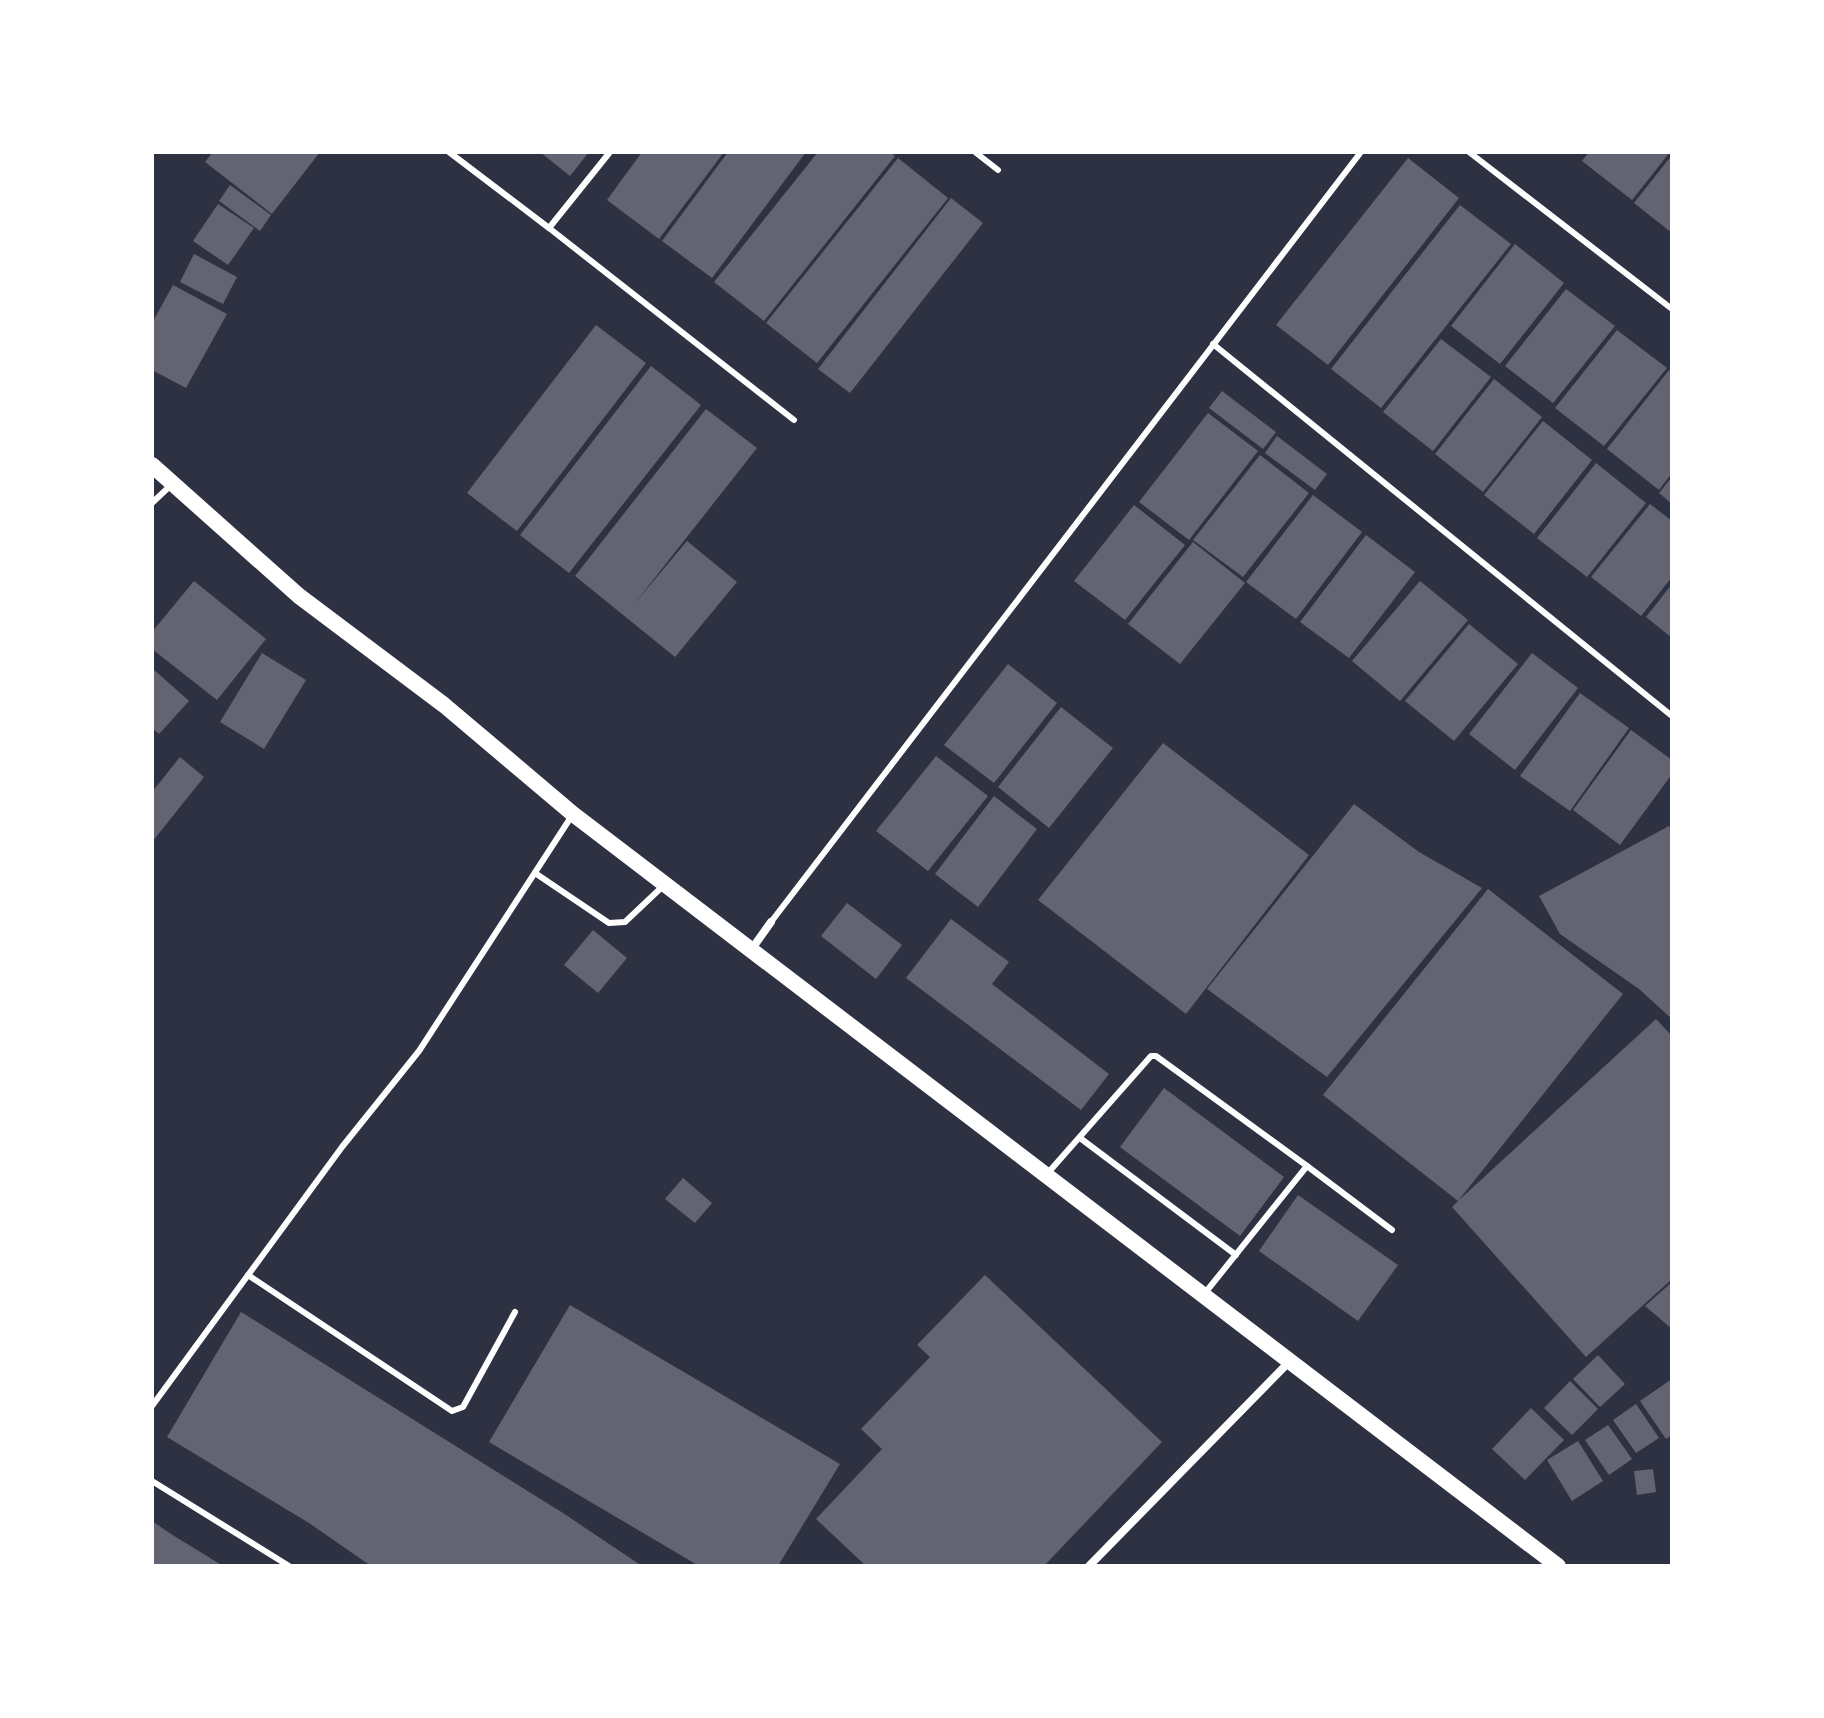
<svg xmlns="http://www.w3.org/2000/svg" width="1824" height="1718" viewBox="0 0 1824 1718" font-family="Roboto,sans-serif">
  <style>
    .building { fill: #626471 }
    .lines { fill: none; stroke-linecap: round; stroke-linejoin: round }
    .service { stroke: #fff; stroke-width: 6 }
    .minor { stroke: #fff; stroke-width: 8 }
    .secondary { stroke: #fff; stroke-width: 16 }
  </style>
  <rect width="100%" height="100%" fill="#2d3142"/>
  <!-- building -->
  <g class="building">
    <path d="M213 152H320L272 214 205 162Z"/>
    <path d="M540 152H589L570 176Z"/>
    <path d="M642 152H724L659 239 607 200Z"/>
    <path d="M728 152H806L712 278 662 241Z"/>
    <path d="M818 152H890L895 156 764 321 714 282Z"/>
    <path d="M1589 152H1670L1632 200 1582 161Z"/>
    <path d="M1672 155V233L1634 203Z"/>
    <path d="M898 158 948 198 817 363 766 323Z"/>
    <path d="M1408 158 1459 198 1328 365 1276 325Z"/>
    <path d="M230 185 271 215 260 231 219 201Z"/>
    <path d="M951 198 983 223 850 393 818 369Z"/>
    <path d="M218 204 254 228 228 265 193 241Z"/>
    <path d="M1460 205 1511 244 1381 408 1331 369Z"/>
    <path d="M1515 244 1564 283 1500 364 1451 326Z"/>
    <path d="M194 254 237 277 223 304 180 282Z"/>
    <path d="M173 285 227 314 186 388 152 370V323Z"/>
    <path d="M1566 289 1615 326 1553 403 1505 366Z"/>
    <path d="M596 325 646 363 517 531 467 493Z"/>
    <path d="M1617 330 1667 368 1604 446 1555 408Z"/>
    <path d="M1441 339 1491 377 1433 451 1383 412Z"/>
    <path d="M651 366 701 405 569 573 520 535Z"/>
    <path d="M1669 370 1672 373V473L1659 490 1607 449Z"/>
    <path d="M1494 379 1542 417 1483 492 1435 454Z"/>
    <path d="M1222 391 1276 432 1263 449 1209 408Z"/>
    <path d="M706 409 757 448 635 603 687 541 737 582 675 657 575 576Z"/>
    <path d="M1208 413 1258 451 1189 540 1139 502Z"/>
    <path d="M1543 421 1592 460 1534 534 1484 495Z"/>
    <path d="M1277 436 1327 474 1315 490 1265 453Z"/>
    <path d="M1260 455 1309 493 1243 577 1193 540Z"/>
    <path d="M1596 463 1646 503 1587 577 1537 538Z"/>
    <path d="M1672 477V504L1659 493Z"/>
    <path d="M1313 495 1362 532 1296 619 1246 582Z"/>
    <path d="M1650 504 1672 521V577L1641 616 1591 577Z"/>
    <path d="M1134 505 1185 545 1125 620 1074 581Z"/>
    <path d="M1366 535 1415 572 1349 658 1300 622Z"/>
    <path d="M1193 542 1245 583 1180 664 1128 624Z"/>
    <path d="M194 581 266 639 217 700 152 649V632Z"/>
    <path d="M1420 581 1468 620 1400 701 1352 661Z"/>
    <path d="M1672 584V638L1646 617Z"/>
    <path d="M1469 624 1518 664 1454 741 1405 701Z"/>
    <path d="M262 653 306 680 264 749 220 722Z"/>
    <path d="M1532 653 1578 688 1515 770 1469 734Z"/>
    <path d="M1008 664 1057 703 994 783 944 745Z"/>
    <path d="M152 668 189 701 159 734 152 728Z"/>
    <path d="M1580 693 1629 728 1570 811 1520 776Z"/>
    <path d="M1061 707 1113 748 1049 828 998 787Z"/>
    <path d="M1631 730 1672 760V774L1620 845 1573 810Z"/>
    <path d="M1163 743 1309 855 1186 1014 1038 900Z"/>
    <path d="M936 756 988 796 928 871 876 831Z"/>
    <path d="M180 757 204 777 152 842V792Z"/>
    <path d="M994 796 1037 829 978 907 935 874Z"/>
    <path d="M1354 804 1419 852 1482 888 1327 1077 1207 989Z"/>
    <path d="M1669 826 1672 831V1019L1639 989 1560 934 1539 896Z"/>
    <path d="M1488 889 1623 994 1458 1201 1656 1019 1672 1036V1279L1586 1357 1452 1207 1458 1201 1323 1095Z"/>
    <path d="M847 903 902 945 876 979 821 936Z"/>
    <path d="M951 919 1009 962 992 984 1109 1074 1081 1110 906 978Z"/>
    <path d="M593 930 627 958 598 993 564 965Z"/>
    <path d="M1164 1088 1284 1177 1240 1236 1120 1147Z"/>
    <path d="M683 1178 712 1203 695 1223 665 1199Z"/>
    <path d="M1298 1195 1398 1265 1358 1321 1259 1251Z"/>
    <path d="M985 1275 1162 1442 1044 1566H866L816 1519 882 1449 861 1429 930 1357 917 1345Z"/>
    <path d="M1672 1282V1329L1645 1306Z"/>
    <path d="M570 1305 840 1464 778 1566H699L489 1442Z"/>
    <path d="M241 1312 563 1513 642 1566H371L309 1523 167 1437Z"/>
    <path d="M1598 1355 1625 1384 1600 1407 1573 1379Z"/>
    <path d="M1672 1379V1435L1666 1439 1640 1401Z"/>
    <path d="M1570 1381 1598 1409 1572 1435 1544 1408Z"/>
    <path d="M1636 1404 1659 1438 1636 1453 1613 1420Z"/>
    <path d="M1531 1408 1564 1440 1525 1480 1492 1449Z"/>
    <path d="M1608 1425 1632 1459 1609 1475 1585 1440Z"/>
    <path d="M1578 1441 1603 1481 1572 1501 1547 1460Z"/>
    <path d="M1653 1469 1656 1492 1637 1495 1634 1471Z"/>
    <path d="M152 1521 171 1534 223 1566H152Z"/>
  </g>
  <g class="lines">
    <!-- service -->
    <g class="service">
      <path d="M449 152 549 228"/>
      <path d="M610 152 549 228 794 420"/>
      <path d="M975 152 998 170"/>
      <path d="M1469 152 1672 309"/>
      <path d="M1213 344 1672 716"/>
      <path d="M152 503 170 486"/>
      <path d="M535 873 609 923 625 922 662 887"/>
      <path d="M771 922 1361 152"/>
      <path d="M1080 1138 1236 1255"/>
      <path d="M1307 1166 1392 1230"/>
      <path d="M1047 1174 1151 1056H1156L1307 1166 1205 1293"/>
      <path d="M248 1275 452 1411 463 1407 515 1312"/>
      <path d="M152 1406 342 1147 419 1051 573 814"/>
      <path d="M152 1481 289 1566"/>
    </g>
    <!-- minor -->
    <g class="minor">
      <path d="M751 950 771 922"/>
      <path d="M1089 1566 1289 1362"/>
    </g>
    <!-- secondary -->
    <path class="secondary" d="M152 465 299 596 444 705 573 814 1558 1566"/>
  </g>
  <!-- border -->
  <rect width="1824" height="1718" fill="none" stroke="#ffffff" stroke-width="308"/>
</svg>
